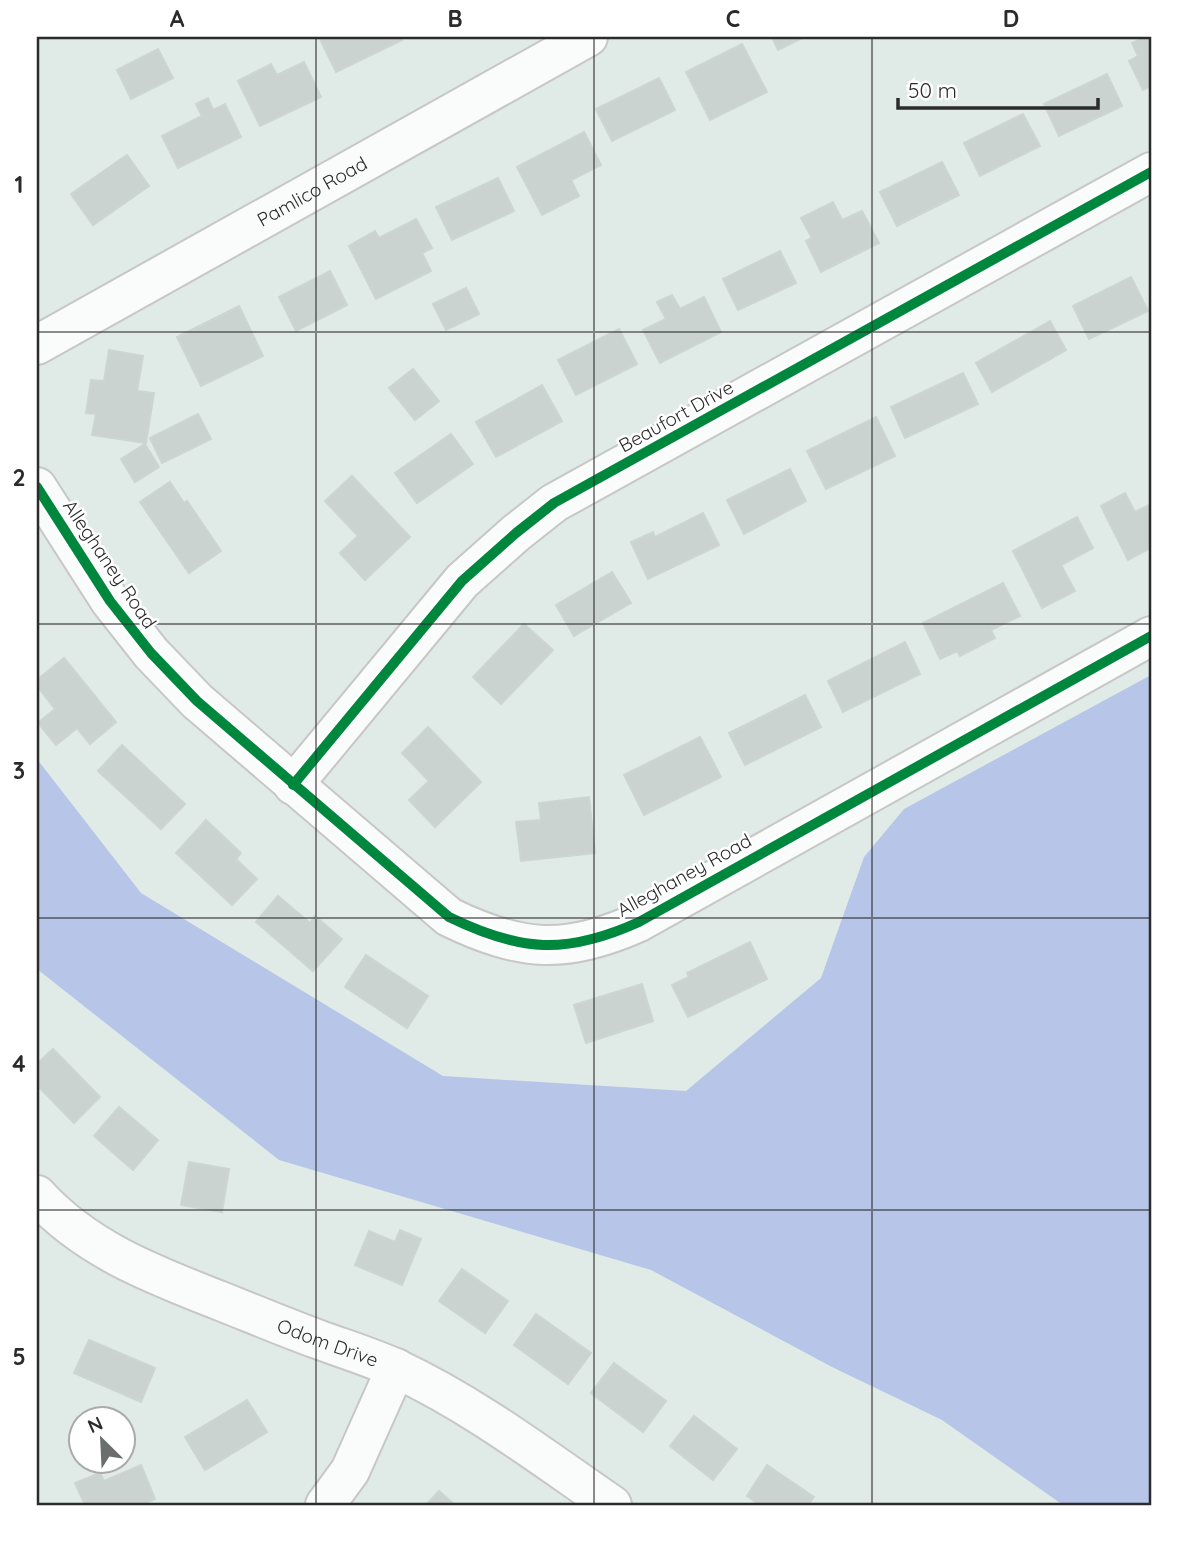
<svg xmlns="http://www.w3.org/2000/svg" width="1188" height="1542" viewBox="0 0 1188 1542" font-family="Quicksand,sans-serif">
  <style>
    .green { fill: #b7c6e8 }
    .building { fill: #cbd3d0; stroke: #ccd5d2; stroke-width: 2 }
    .lines { fill: none; stroke-linecap: round; stroke-linejoin: round }
    .minor-casing { stroke: #c6c7c6; stroke-width: 42 }
    .minor { stroke: #fafcfb; stroke-width: 38 }
    .cycleway-casing { stroke: #fff; stroke-width: 15 }
    .cycleway { stroke: #00873e; stroke-width: 10 }
    .grid { fill: none; stroke: #2b2b2b; stroke-width: 2; stroke-opacity: 0.55 }
    .labels { text-anchor: middle; stroke-width: 5; stroke-linejoin: round; paint-order: stroke }
    .street-label { font-size: 19px; fill: #2b2b2b; stroke: #fff }
    .neatline { fill: none; stroke: #2b2b2b; stroke-width: 2.5 }
    .grid-label { font-size: 23px; text-anchor: middle; font-weight: bold; fill: #2b2b2b }
  </style>
  <rect width="100%" height="100%" fill="#e0eae7"/>
  <!-- green -->
  <path class="green" d="M1151 675V1505H1063L942 1420 832 1367 651 1270 279 1160 37 969V759L141 893 443 1076 686 1091 821 978 864 857 904 809Z"/>
  <!-- building -->
  <g class="building">
    <path d="M319 37H400L402 40 336 72Z"/>
    <path d="M772 37H804L778 50Z"/>
    <path d="M1145 37H1149L1151 42V86L1143 90 1129 61 1138 56 1132 43Z"/>
    <path d="M742 44 767 92 710 120 686 72Z"/>
    <path d="M158 49 173 78 131 99 117 70Z"/>
    <path d="M304 62 321 97 260 126 238 81 271 64 277 75Z"/>
    <path d="M1107 74 1122 106 1059 136 1044 104Z"/>
    <path d="M659 78 675 110 612 141 596 109Z"/>
    <path d="M208 98 213 110 225 104 241 137 178 168 162 136 202 116 196 104Z"/>
    <path d="M1023 114 1040 146 980 176 964 143Z"/>
    <path d="M584 132 601 165 571 180 579 196 542 215 517 167Z"/>
    <path d="M127 155 149 186 93 225 71 194Z"/>
    <path d="M942 162 959 195 897 226 880 192Z"/>
    <path d="M498 178 514 211 452 240 436 207Z"/>
    <path d="M833 202 842 220 862 211 879 243 821 272 806 241 812 238 801 218Z"/>
    <path d="M416 219 432 248 422 253 431 271 376 299 349 246 375 231 379 238Z"/>
    <path d="M780 251 796 283 738 310 723 279Z"/>
    <path d="M330 271 347 305 296 331 279 297Z"/>
    <path d="M1131 277 1148 311 1089 339 1073 306Z"/>
    <path d="M466 288 479 314 446 330 433 304Z"/>
    <path d="M672 295 680 309 704 297 721 332 660 363 643 330 666 319 657 302Z"/>
    <path d="M239 306 263 356 201 386 177 337Z"/>
    <path d="M1050 321 1066 350 992 392 976 363Z"/>
    <path d="M619 329 637 364 576 395 558 360Z"/>
    <path d="M109 350 143 356 137 391 154 393 146 443 92 435 96 414 86 413 91 380 104 381Z"/>
    <path d="M413 369 439 401 415 420 389 388Z"/>
    <path d="M963 373 978 404 905 438 891 407Z"/>
    <path d="M542 385 562 421 496 457 476 422Z"/>
    <path d="M198 414 211 439 162 463 150 438Z"/>
    <path d="M876 417 895 456 826 489 807 451Z"/>
    <path d="M451 434 473 464 417 503 395 473Z"/>
    <path d="M145 444 159 467 135 482 121 459Z"/>
    <path d="M790 469 806 501 744 534 727 500Z"/>
    <path d="M352 476 410 537 365 580 340 553 358 536 325 501Z"/>
    <path d="M170 482 184 503 187 501 221 551 189 573 140 502Z"/>
    <path d="M1125 493 1135 512 1151 504V548L1128 560 1101 506Z"/>
    <path d="M703 513 719 545 648 579 631 542 653 532 655 537Z"/>
    <path d="M1077 517 1093 548 1061 565 1075 591 1042 608 1013 551Z"/>
    <path d="M612 572 631 603 574 636 556 605Z"/>
    <path d="M1003 583 1020 616 991 630 995 638 960 656 957 651 940 659 923 623Z"/>
    <path d="M524 624 553 650 501 704 473 677Z"/>
    <path d="M905 642 920 674 843 712 828 681Z"/>
    <path d="M64 658 116 722 90 744 77 728 56 745 38 723 55 709 37 686V680Z"/>
    <path d="M805 695 821 727 745 765 729 733Z"/>
    <path d="M428 727 481 782 435 827 409 800 429 781 402 753Z"/>
    <path d="M700 737 721 777 644 815 624 775Z"/>
    <path d="M122 745 185 804 161 829 98 771Z"/>
    <path d="M589 797 595 853 521 861 516 822 541 820 539 803Z"/>
    <path d="M206 820 241 853 236 859 257 879 232 905 176 853Z"/>
    <path d="M278 896 310 923 315 916 342 939 313 971 256 922Z"/>
    <path d="M750 942 767 979 688 1017 672 985 689 977 687 973Z"/>
    <path d="M366 955 428 996 407 1028 345 987Z"/>
    <path d="M642 984 653 1021 586 1043 574 1005Z"/>
    <path d="M53 1049 100 1097 74 1123 37 1085V1064Z"/>
    <path d="M119 1107 158 1140 133 1170 94 1136Z"/>
    <path d="M189 1162 229 1169 222 1212 181 1205Z"/>
    <path d="M400 1230 421 1239 402 1285 355 1265 369 1231 395 1242Z"/>
    <path d="M462 1269 508 1301 485 1333 439 1301Z"/>
    <path d="M536 1314 591 1353 568 1384 514 1345Z"/>
    <path d="M89 1340 155 1368 141 1402 74 1373Z"/>
    <path d="M614 1363 666 1401 643 1432 591 1393Z"/>
    <path d="M247 1400 267 1432 205 1470 185 1437Z"/>
    <path d="M694 1416 737 1449 713 1480 670 1446Z"/>
    <path d="M141 1465 155 1499 140 1505H85L75 1483 100 1473 104 1481Z"/>
    <path d="M767 1465 814 1497 808 1505H760L747 1496Z"/>
    <path d="M439 1491 455 1505H426Z"/>
  </g>
  <g class="lines">
    <defs>
      <g id="minor">
        <path id="s1" d="M37 345 588 37"/>
        <path d="M37 487 110 601 151 653 197 701 449 917C521 952 566 955 639 922L1151 636"/>
        <path d="M293 785 462 581 516 533 554 503 1151 172"/>
        <path id="s2" d="M37 1195C86 1249 152 1274 218 1300 251 1313 284 1327 317 1339 344 1349 371 1357 397 1369 474 1405 542 1457 612 1505"/>
        <path d="M325 1505 350 1471 396 1368"/>
      </g>
    </defs>
    <!-- minor casing -->
    <use href="#minor" class="minor-casing"/>
    <!-- minor -->
    <use href="#minor" class="minor"/>
    <defs>
      <g id="cycleway">
        <path d="M37 487 110 601 151 653 197 701 449 917C521 952 566 955 639 922L1151 636"/>
        <path d="M293 785 462 581 516 533 554 503 1151 172"/>
      </g>
    </defs>
    <!-- cycleway casing -->
    <use href="#cycleway" class="cycleway-casing"/>
    <!-- cycleway -->
    <use href="#cycleway" class="cycleway"/>
  </g>
  <!-- grid -->
  <path class="grid" d="M316 37V1505M594 37V1505M872 37V1505M37 332H1151M37 624H1151M37 918H1151M37 1210H1151"/>
  <g class="labels">
    <!-- street labels -->
    <g class="street-label">
      <text dy="7" stroke="none"><textPath href="#s1" startOffset="315">Pamlico Road</textPath></text>
      <text transform="translate(676 416) rotate(-29)" y="7">Beaufort Drive</text>
      <text transform="translate(110 564) rotate(56)" y="7">Alleghaney Road</text>
      <text transform="translate(684 875) rotate(-29)" y="7">Alleghaney Road</text>
      <text dy="7" stroke="none"><textPath href="#s2" startOffset="329">Odom Drive</textPath></text>
    </g>
  </g>
  <!-- border -->
  <rect width="1188" height="1542" fill="none" stroke="#ffffff" stroke-width="77"/>
  <!-- north arrow -->
  <g transform="translate(102 1440) rotate(336)"><circle r="33" fill="#ffffff" stroke="#aaaaaa" stroke-width="2"/>
  <path d="M0-5L12 26L0 18L-12 26Z" fill="#6a6e6d"/>
  <text y="-10" font-size="19" font-weight="bold" text-anchor="middle" fill="#2b2b2b">N</text>
  </g>
  <!-- scale -->
  <path d="M898 98v10h200v-10" fill="none" stroke="#2b2b2b" stroke-width="3.5"/>
  <text x="908" y="98" font-size="21" fill="#2b2b2b" stroke="#ffffff" stroke-width="5" paint-order="stroke">50 m</text>
  <rect x="38" y="38" width="1112" height="1466" class="neatline"/>
  <g class="grid-label">
    <text x="177" y="27">A</text>
    <text x="455" y="27">B</text>
    <text x="733" y="27">C</text>
    <text x="1011" y="27">D</text>
    <text x="19" y="193">1</text>
    <text x="19" y="486">2</text>
    <text x="19" y="779">3</text>
    <text x="19" y="1072">4</text>
    <text x="19" y="1365">5</text>
  </g>
</svg>
